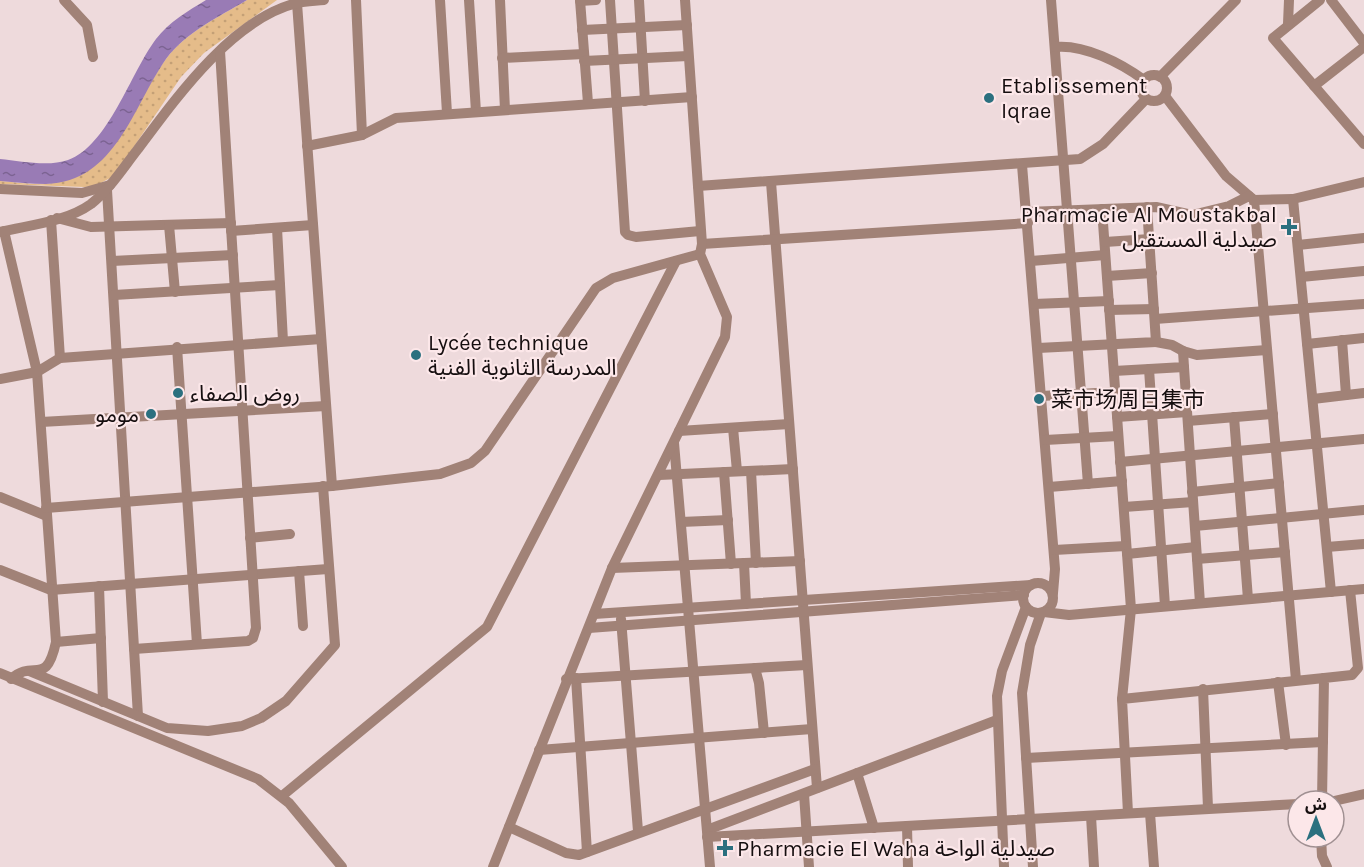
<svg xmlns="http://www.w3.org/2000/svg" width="1364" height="867" viewBox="0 0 1364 867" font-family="Karla,'Noto Sans Arabic','Noto Sans SC',sans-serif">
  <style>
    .park { fill: url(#park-dots) }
    .water { fill: url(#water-ripples) }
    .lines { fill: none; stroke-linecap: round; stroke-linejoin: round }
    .minor { stroke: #a18277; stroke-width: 10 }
    .poi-dot { fill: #2b707f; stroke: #fce7e9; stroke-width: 2 }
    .labels { text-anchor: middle; stroke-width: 4.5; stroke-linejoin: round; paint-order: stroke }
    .poi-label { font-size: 22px; fill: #150e0f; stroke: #fce7e9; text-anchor: start }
  </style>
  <defs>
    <pattern id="park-dots" width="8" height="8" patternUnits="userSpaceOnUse" patternTransform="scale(1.5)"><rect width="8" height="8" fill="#e5bc8a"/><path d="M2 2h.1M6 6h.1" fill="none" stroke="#c4a076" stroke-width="1.8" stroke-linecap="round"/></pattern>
    <pattern id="water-ripples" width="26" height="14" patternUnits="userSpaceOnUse" patternTransform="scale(1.5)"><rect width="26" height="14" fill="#997bb5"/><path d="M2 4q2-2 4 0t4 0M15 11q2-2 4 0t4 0" fill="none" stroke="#7c6392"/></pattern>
  </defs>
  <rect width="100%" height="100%" fill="#eedadc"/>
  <!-- park -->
  <path class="park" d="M247 0H277L204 53 181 77 114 176 95 186 85 187 0 184V181C15 182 31 185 46 184 116 179 131 107 166 59 186 32 219 17 247 0Z"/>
  <!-- water -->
  <path class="water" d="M206 0H247C219 17 186 32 166 59 133 106 116 182 46 184 31 184 15 182 0 181V159C21 161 48 167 68 160 108 146 131 72 156 39 169 22 188 11 206 0Z"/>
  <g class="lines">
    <!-- minor -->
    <g class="minor">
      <path d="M64 0 87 25 93 57"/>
      <path d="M356 0 362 135"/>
      <path d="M440 0 447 113"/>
      <path d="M469 0 476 112"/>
      <path d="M500 0 505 110"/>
      <path d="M580 0 588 103"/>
      <path d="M610 0 625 232 628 235 636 237 700 231"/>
      <path d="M639 0 645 101"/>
      <path d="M1051 0 1088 484"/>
      <path d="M1320 0 1273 38 1364 144"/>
      <path d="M1331 0 1364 43"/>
      <path d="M580 1 596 0"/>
      <path d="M297 3 332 486"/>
      <path d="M1288 24 1289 0"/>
      <path d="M582 30 687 25"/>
      <path d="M1055 47C1084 44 1121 63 1144 80"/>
      <path d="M502 58 584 54"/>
      <path d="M584 61 688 56"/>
      <circle cx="1154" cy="88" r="13"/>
      <path d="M1160 77 1236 0"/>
      <path d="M1314 86 1364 47"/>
      <path d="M1165 96 1226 176 1254 200 1293 199 1364 182"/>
      <path d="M307 146 362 135 396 118 692 97"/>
      <path d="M1022 165 1055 569 1053 593"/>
      <path d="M771 182 817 788"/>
      <path d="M698 186 1080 159 1103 144 1146 99"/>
      <path d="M0 189 82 193 110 185"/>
      <path d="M107 190 138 716"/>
      <path d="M1293 199 1331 592"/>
      <path d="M1254 200 1296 680"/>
      <path d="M1102 209 1131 609 1122 699"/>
      <path d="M1027 212 1156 207 1192 215 1229 206 1249 196"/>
      <path d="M57 218 91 227 231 223"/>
      <path d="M51 220 60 358"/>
      <path d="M169 225 175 292"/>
      <path d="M277 228 283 341"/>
      <path d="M4 231 37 372 56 642C46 688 34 658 11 679"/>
      <path d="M231 231 313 225"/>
      <path d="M0 232C29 225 66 222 91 204 110 189 123 168 138 149 176 98 232 19 297 3 306 1 315 1 324 0"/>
      <path d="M1105 242 1150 239"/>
      <path d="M702 244 1028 223"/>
      <path d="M1298 245 1364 238"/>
      <path d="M112 261 233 255"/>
      <path d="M1031 261 1105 255"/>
      <path d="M1107 276 1152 273"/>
      <path d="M1301 277 1364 271"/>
      <path d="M114 295 280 285"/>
      <path d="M1034 304 1109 301"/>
      <path d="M1109 310 1154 309"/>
      <path d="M1155 319 1364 304"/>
      <path d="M1342 340 1346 395"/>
      <path d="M1156 342 1172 345 1183 351"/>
      <path d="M1307 344 1364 338"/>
      <path d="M177 347 197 644"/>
      <path d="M1038 348 1156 342 1147 207"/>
      <path d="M1184 367 1200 603"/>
      <path d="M1149 369 1165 606"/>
      <path d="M1114 371 1184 367 1183 351 1197 355 1267 350"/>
      <path d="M0 379 37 372 60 358 321 339"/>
      <path d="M1041 396 1115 392"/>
      <path d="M1313 399 1364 393"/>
      <path d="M1117 417 1187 412"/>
      <path d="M1234 417 1248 599"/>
      <path d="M1188 421 1273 414"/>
      <path d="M41 422 326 406"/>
      <path d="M733 428 737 471"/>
      <path d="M679 431 789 424"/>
      <path d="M1045 440 1118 436"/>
      <path d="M674 443 710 867"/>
      <path d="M1120 462 1364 439"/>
      <path d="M751 471 756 563"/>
      <path d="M724 472 731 564"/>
      <path d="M659 475 793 469"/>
      <path d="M1049 487 1122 481"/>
      <path d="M1192 492 1279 483"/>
      <path d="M0 497 47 516"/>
      <path d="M1124 507 1193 502"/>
      <path d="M46 508 332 486 440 474 471 463 485 451 596 288 613 278 700 254"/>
      <path d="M681 522 728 520"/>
      <path d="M1195 526 1364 510"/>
      <path d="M250 538 290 534"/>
      <path d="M1327 547 1364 544"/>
      <path d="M1054 550 1126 546"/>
      <path d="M1127 554 1196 547"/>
      <path d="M1197 559 1285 552"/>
      <path d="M744 563 746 604"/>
      <path d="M612 568 800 561"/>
      <path d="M0 570 51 590 328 569"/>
      <path d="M299 571 303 626"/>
      <circle cx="1038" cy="598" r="15"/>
      <path d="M99 586 103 702"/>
      <path d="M1044 612 1069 615 1364 589"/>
      <path d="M594 614 1031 585"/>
      <path d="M621 619 638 831"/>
      <path d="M589 628 1024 595"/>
      <path d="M56 642 101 638"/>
      <path d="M134 649 248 641 253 638 256 628 220 51"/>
      <path d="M755 668 759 683 764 733"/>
      <path d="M29 671 167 728 208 731 242 726 261 718 286 701 335 645 323 486"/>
      <path d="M0 673 258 779 289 803 342 867"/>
      <path d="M576 678 587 852"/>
      <path d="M566 679 807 665"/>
      <path d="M1278 682 1286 745"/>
      <path d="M1203 689 1208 808"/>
      <path d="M539 750 812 729"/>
      <path d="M1026 758 1323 742"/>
      <path d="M857 773 874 828"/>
      <path d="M804 794 809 867"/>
      <path d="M282 796 487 627 676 261"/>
      <path d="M1322 801 1324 678 1352 675 1358 668 1350 590"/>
      <path d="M1334 801 1364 794"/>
      <path d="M1128 813 1122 699 1324 678"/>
      <path d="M1150 813 1154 867"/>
      <path d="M1091 816 1094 867"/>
      <path d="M907 826 908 867"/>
      <path d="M509 827 566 853 579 855 815 769"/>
      <path d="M707 830 997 720"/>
      <path d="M707 837 1298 804"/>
      <path d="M1321 837 1322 856 1327 867"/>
      <path d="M493 867 612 568 725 337 727 317 700 254 702 244 685 0"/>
      <path d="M1004 867 997 696 1002 671 1026 607"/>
      <path d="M1033 867 1022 693 1030 645 1041 613"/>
    </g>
  </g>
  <!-- markers -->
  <g class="poi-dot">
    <circle cx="989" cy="98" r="6"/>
    <path d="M1286 218h6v6h6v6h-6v6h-6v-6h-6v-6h6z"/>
    <circle cx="416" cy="355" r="6"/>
    <circle cx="178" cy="393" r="6"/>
    <circle cx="1039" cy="399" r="6"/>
    <circle cx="151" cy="414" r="6"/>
    <path d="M722 839h6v6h6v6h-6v6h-6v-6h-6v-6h6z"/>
  </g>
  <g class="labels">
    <!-- poi labels -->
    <g class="poi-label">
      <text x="1001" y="93">Etablissement<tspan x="1001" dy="25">Iqrae</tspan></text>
      <text x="1277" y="222" text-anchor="end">Pharmacie Al Moustakbal<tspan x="1277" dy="25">صيدلية المستقبل</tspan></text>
      <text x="428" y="350">Lycée technique<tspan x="428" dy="25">المدرسة الثانوية الفنية</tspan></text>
      <text x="190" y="401">روض الصفاء</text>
      <text x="1051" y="407">菜市场周日集市</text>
      <text x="139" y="422" text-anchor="end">مومو</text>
      <text x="737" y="856">Pharmacie El Waha صيدلية الواحة</text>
    </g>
  </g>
  <!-- north arrow -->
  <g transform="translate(1316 819)"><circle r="28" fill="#fce7e9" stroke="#a09092" stroke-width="1.5"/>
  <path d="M0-4.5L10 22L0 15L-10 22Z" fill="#2b707f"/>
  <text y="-9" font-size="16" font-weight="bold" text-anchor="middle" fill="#150e0f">ش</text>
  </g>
</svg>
